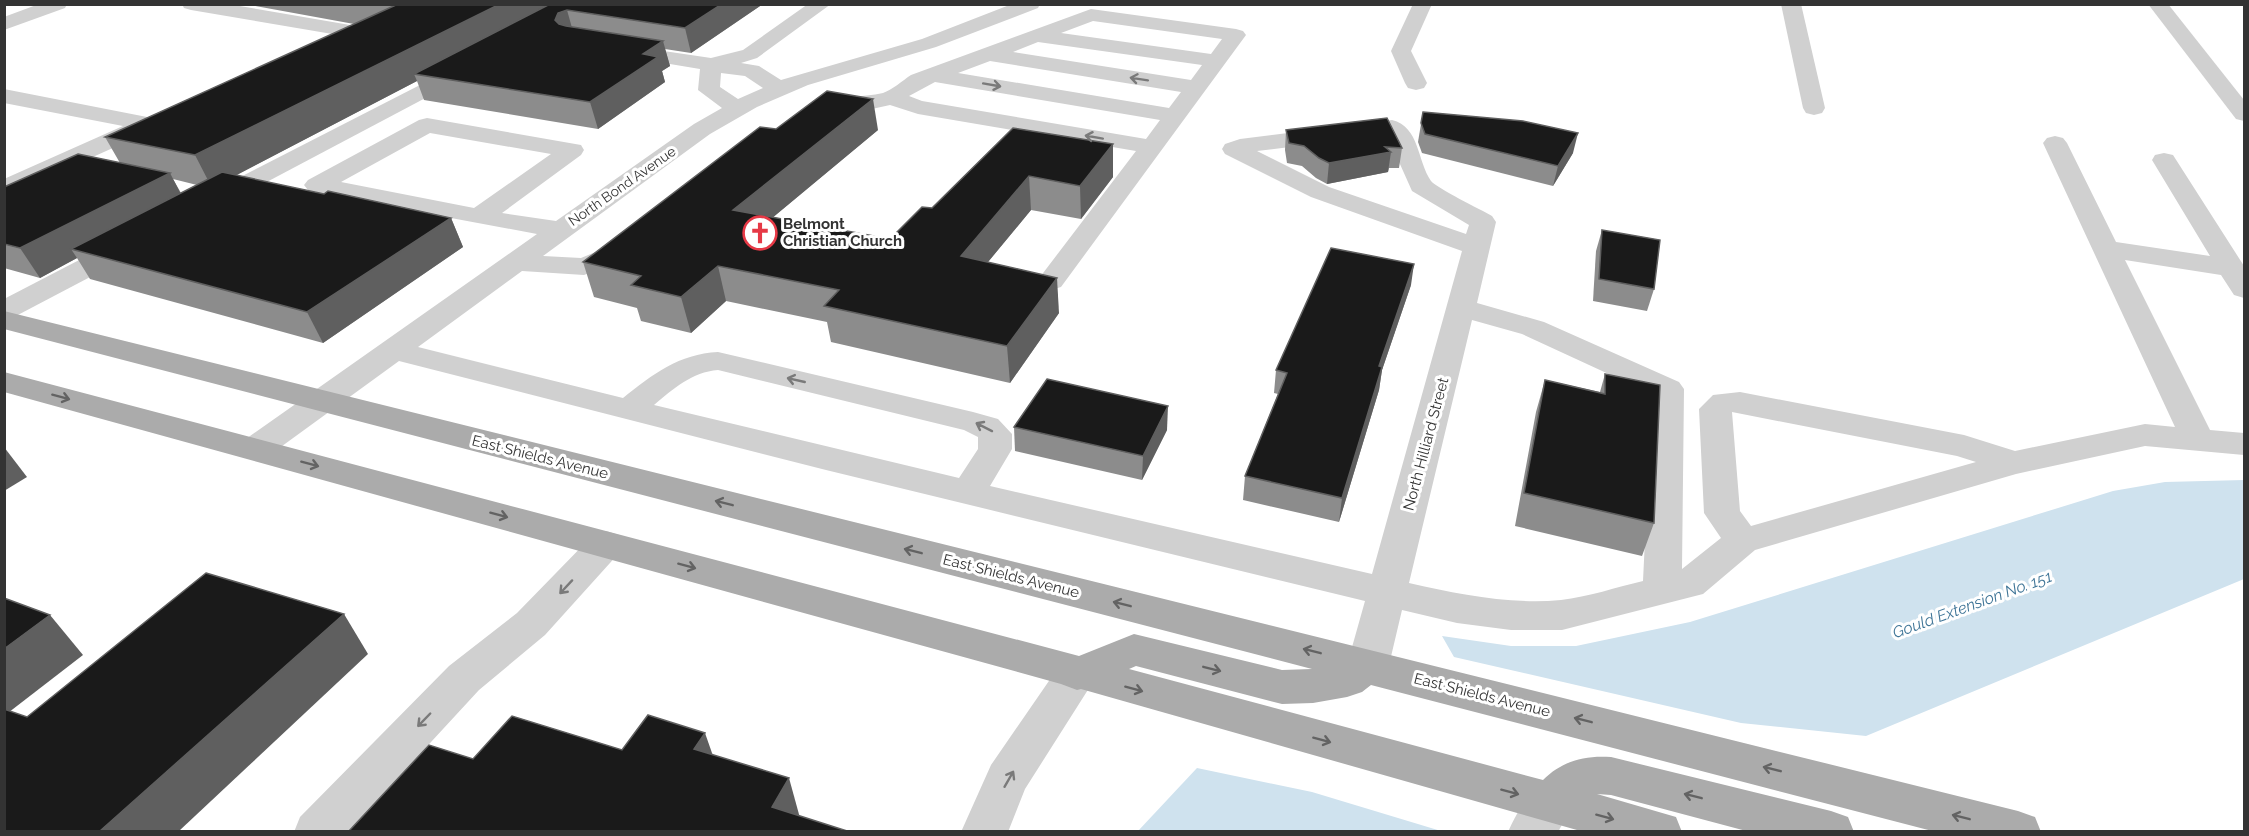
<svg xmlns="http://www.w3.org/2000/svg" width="2249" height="836" viewBox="0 0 2249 836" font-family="Raleway,sans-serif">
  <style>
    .water { fill: #cfe2ee }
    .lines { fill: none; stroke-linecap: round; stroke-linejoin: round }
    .minor { fill: #d0d0d0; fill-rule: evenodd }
    .major { fill: #ababab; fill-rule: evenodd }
    .wall { fill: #8c8c8c; fill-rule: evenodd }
    .shaded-wall { fill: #5f5f5f }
    .building { fill: #1a1a1a; stroke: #5f5f5f; stroke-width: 1.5 }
    .oneway { stroke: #7a7a7a }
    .oneway2 { stroke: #636363 }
    .labels { text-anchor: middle; stroke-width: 6; stroke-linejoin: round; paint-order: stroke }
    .far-street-label { font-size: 14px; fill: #333; stroke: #fff }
    .poi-label { font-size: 15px; font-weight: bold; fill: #333; stroke: #fff; text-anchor: start }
    .street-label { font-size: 15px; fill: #333; stroke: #fff }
    .water-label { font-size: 16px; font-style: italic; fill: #3f7597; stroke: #fff }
  </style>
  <rect width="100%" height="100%" fill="#fff"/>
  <!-- water -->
  <g class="water">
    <path d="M2244 480V579L1866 736 1741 723 1454 657 1442 636 1511 646H1576L1690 622 2113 491 2165 482Z"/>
    <path d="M1197 768 1312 792 1441 831H1138Z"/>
  </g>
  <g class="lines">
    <!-- minor -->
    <g class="minor">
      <path d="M39 4H67L65 8 4 30V17Z"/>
      <path d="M182 4H228L350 25 357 27 360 31 357 35 350 37 191 10 184 8Z"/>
      <path d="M808 4H831L757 58 741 63 759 66 781 80 922 39 1012 4H1040L1038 8 936 47 808 85 757 107 710 134 543 256 581 258 615 244 625 242 635 244 639 250 635 256 584 275 522 271 418 347 623 398C653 374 679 354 718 352L973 412 998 419 1012 434V449L990 486 1372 574 1462 251 1311 197 1225 154 1222 149 1225 144 1240 139 1392 120C1420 127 1417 161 1431 181 1438 189 1480 209 1492 216L1496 222 1477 303 1544 322 1679 382 1684 389 1682 569 1721 538 1704 513 1699 409 1713 395 1740 392 1964 435 2015 451 2145 424 2175 427 2043 143 2047 138 2055 136 2063 138 2067 143 2116 242 2210 256 2152 160 2155 155 2164 153 2173 155 2244 266V298L2234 295 2221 275 2125 260 2210 430 2244 433V455L2145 446 2016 474 1755 550 1703 594 1562 630H1511L1457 623 1402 610 1389 665 1383 676 1368 681 1353 676 1347 665 1365 601 826 470 399 361 267 457 255 460 243 457 238 449 243 441 537 234 317 193 308 190 304 185 308 180 419 120 427 118 581 145 584 150 581 155 502 213 556 221 694 124 722 108 698 90 700 69 616 55 613 51 616 47 623 45 711 58 743 50ZM721 73 745 76 763 88 738 99 720 87ZM430 133 551 154 474 208 341 182ZM1387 135 1412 191 1469 225 1466 234 1329 187 1257 151ZM1472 320 1522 334 1652 394 1643 581C1617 587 1588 597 1561 600 1510 605 1458 594 1409 583ZM718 370 964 430 978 437V449L959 478 654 405C673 389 692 372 718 370ZM1732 412 1957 456 1976 462 1751 526 1740 511Z"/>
      <path d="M1413 4H1432L1411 51 1427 83 1424 88 1416 90 1408 88 1405 83 1391 51Z"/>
      <path d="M1781 4H1801L1825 108 1822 113 1814 115 1806 113 1803 108Z"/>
      <path d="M2148 4H2168L2244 100V121L2236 119Z"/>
      <path d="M1091 9 1236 29 1243 31 1246 35 1061 287 1051 290 1041 287 1037 281 1136 151 918 114 890 105 831 118 823 116 820 111C831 94 864 98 883 93 892 90 902 81 911 75ZM1093 21 1222 39 1211 54 1061 33ZM1038 42 1202 65 1191 80 1013 52ZM990 61 1181 92 1169 108 958 73ZM935 82 1160 120 1146 139 922 101 909 96Z"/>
      <path d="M459 65 467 66 470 71 467 76 225 204 216 207 207 204 203 199 207 194Z"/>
      <path d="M4 89 147 117 155 119 159 124 155 129 4 197V179L123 126 4 103Z"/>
      <path d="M122 241 132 243 136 249 132 255 14 317 4 320V299L112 243Z"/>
      <path d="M606 531 619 535 625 544 619 553 545 635 479 690 348 832H294L300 817 449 666 517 613 593 535Z"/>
      <path d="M1077 658 1092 662 1098 674 1025 789 1008 832H961L991 765 1062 662Z"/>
      <path d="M1551 783 1567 789 1574 803 1558 832H1508C1518 810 1528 791 1551 783Z"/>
    </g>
    <!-- major -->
    <path class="major" d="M4 311 2018 811 2035 817 2041 832H1936L1371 685 1362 692 1347 697 1313 703 1282 704 1136 666 1129 669 1543 780C1562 761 1585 755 1611 757L1831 811 1848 817 1854 832H1750L1611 795 1597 794 1676 817 1682 832H1584L1081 689 1077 690 1061 684 4 392V372L1079 656 1134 634 1282 670 1312 669 4 329Z"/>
  </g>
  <!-- wall -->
  <g class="wall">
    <path d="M244 4H763L691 53 665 49 670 66 662 71 665 82 598 129 424 100 417 81 236 175 324 194 451 218 463 247 323 343 90 279 77 258 40 278 4 268V187L120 163 105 137 354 24ZM173 179 197 185 181 193Z"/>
    <path d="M1423 112 1573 153 1553 186 1422 153 1418 142Z"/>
    <path d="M1013 128 1113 177 1081 219 1031 210 988 262 1059 313 1010 383 831 342 827 322 726 301 691 333 641 321 637 308 594 297 583 262 776 129 878 130 773 217 890 239 932 208Z"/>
    <path d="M1286 130 1402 148 1399 168H1389L1388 172 1327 184 1316 178 1302 166 1287 163 1285 150Z"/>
    <path d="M1602 230 1654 289 1647 311 1593 301 1596 251Z"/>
    <path d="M1411 285 1382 370 1379 390 1339 522 1243 500 1245 476 1278 394 1274 393 1276 370Z"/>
    <path d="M1605 374 1654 523 1642 556 1515 526 1536 412 1545 380 1600 392Z"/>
    <path d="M1014 427 1167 430 1142 480 1015 451Z"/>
  </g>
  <!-- shaded-wall -->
  <g class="shaded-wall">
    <path d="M500 4H556L414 74 417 81 212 188 195 155Z"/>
    <path d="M722 4H763L691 53 685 28Z"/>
    <path d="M567 10 574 35 565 38 555 20 558 13Z"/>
    <path d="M663 41 670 66 662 71 665 82 598 129 590 102 643 54Z"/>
    <path d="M873 99 878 130 741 244 733 210Z"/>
    <path d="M1578 133 1573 153 1553 186 1558 166Z"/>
    <path d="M1113 144V177L1081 219 1080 186Z"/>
    <path d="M1391 152 1388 172 1327 184 1329 163Z"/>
    <path d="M170 173 185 202 71 249 77 258 40 278 20 248Z"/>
    <path d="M1029 176 1031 210 964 291 961 256Z"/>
    <path d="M451 218 463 247 323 343 307 312Z"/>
    <path d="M1414 264 1411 285 1382 370 1379 390 1339 522 1342 498 1379 366Z"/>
    <path d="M718 266 726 301 691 333 681 297Z"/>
    <path d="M1057 278 1059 313 1010 383 1007 346Z"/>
    <path d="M1168 406 1167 430 1142 480 1143 456Z"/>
    <path d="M4 447 27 477 4 491Z"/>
    <path d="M344 614 368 654 179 831H100Z"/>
    <path d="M50 615 83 655 4 716V649Z"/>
    <path d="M705 733 719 773 694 749Z"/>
    <path d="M789 778 800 818 772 807Z"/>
  </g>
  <!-- building -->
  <g class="building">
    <path d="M395 4H500L195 155 105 137 396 5Z"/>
    <path d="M550 4H722L685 28 567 10 558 13 555 20 559 24 566 26 663 41 643 54 658 57 590 102 414 74Z"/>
    <path d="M827 91 873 99 733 210 890 239 922 207 932 208 1013 128 1113 144 1080 186 1029 176 961 256 1057 278 1007 346 824 306 839 290 718 266 681 297 631 285 641 276 583 262 760 127 776 129Z"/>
    <path d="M1423 112 1523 121 1578 133 1558 166 1425 134 1421 123Z"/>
    <path d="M1387 118 1402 148 1385 147 1391 152 1329 163 1319 158 1304 146 1289 143 1286 130Z"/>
    <path d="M78 154 170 173 20 248 4 244V187Z"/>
    <path d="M222 172 324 194 328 191 451 218 307 312 71 249Z"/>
    <path d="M1602 230 1660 240 1654 289 1599 279Z"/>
    <path d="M1331 248 1414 264 1379 366 1382 367 1342 498 1245 476 1287 373 1276 370Z"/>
    <path d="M1605 374 1660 385 1654 523 1524 493 1545 380 1605 394Z"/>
    <path d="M1047 379 1168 406 1143 456 1014 427Z"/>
    <path d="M206 573 344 614 100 831H4V709L27 717Z"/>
    <path d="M4 598 50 615 4 649Z"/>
    <path d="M648 715 705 733 694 749 789 778 772 807 847 831H349L429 745 473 759 512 716 622 750Z"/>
  </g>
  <!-- one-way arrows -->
  <defs><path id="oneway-shaft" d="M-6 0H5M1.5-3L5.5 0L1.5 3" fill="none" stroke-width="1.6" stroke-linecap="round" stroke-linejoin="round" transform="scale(1.5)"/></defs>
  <g class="oneway">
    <use href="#oneway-shaft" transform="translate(1139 79) rotate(-171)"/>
    <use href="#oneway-shaft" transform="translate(992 85) rotate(10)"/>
    <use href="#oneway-shaft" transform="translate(1094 137) rotate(-170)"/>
    <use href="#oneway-shaft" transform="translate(796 380) rotate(-167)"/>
    <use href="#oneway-shaft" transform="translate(984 427) rotate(-153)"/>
    <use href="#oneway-shaft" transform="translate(566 587) rotate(133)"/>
    <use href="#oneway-shaft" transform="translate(424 720) rotate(134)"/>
    <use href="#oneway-shaft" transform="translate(1009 779) rotate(-60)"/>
  </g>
  <g class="oneway2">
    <use href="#oneway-shaft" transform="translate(61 397) rotate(15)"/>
    <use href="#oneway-shaft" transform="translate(310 464) rotate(15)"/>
    <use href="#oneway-shaft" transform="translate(724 503) rotate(-166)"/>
    <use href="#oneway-shaft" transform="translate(499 515) rotate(15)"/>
    <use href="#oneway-shaft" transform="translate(913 551) rotate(-166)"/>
    <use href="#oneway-shaft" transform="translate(687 566) rotate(15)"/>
    <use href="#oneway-shaft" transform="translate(1122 604) rotate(-166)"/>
    <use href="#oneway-shaft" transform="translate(1312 651) rotate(-166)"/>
    <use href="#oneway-shaft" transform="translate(1212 669) rotate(14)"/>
    <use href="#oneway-shaft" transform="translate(1134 689) rotate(15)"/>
    <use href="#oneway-shaft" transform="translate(1583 720) rotate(-166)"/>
    <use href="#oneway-shaft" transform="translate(1322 740) rotate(15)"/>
    <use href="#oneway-shaft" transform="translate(1772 769) rotate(-166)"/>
    <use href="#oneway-shaft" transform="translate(1510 792) rotate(15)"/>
    <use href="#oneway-shaft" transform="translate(1693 796) rotate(-166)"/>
    <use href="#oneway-shaft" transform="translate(1605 817) rotate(15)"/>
    <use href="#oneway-shaft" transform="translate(1961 817) rotate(-166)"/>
  </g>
  <!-- icons -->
  <defs>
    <symbol id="church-ring" viewBox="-11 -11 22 22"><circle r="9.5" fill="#fff" stroke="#e63946" stroke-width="1.5"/><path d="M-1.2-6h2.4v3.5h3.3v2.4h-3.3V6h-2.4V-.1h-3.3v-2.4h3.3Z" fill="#e63946"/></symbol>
  </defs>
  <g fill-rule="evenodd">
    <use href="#church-ring" x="741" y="214" width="38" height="38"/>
  </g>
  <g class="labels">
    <!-- far-street labels -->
    <g class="far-street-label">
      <text transform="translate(622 186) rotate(-35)" y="5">North Bond Avenue</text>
    </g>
    <!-- poi labels -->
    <g class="poi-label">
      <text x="783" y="229">Belmont<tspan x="783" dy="17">Christian Church</tspan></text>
    </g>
    <!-- street labels -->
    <g class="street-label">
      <text transform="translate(1426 444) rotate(-75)" y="5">North Hilliard Street</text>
      <text transform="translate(540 457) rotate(14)" y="5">East Shields Avenue</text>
      <text transform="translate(1011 576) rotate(14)" y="5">East Shields Avenue</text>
      <text transform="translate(1482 695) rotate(14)" y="5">East Shields Avenue</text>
    </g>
    <!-- water labels -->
    <g class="water-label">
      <text transform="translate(1972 604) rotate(-20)" y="6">Gould Extension No. 151</text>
    </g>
  </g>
  <!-- border -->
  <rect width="2249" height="836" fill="none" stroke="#333333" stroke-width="12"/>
</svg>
